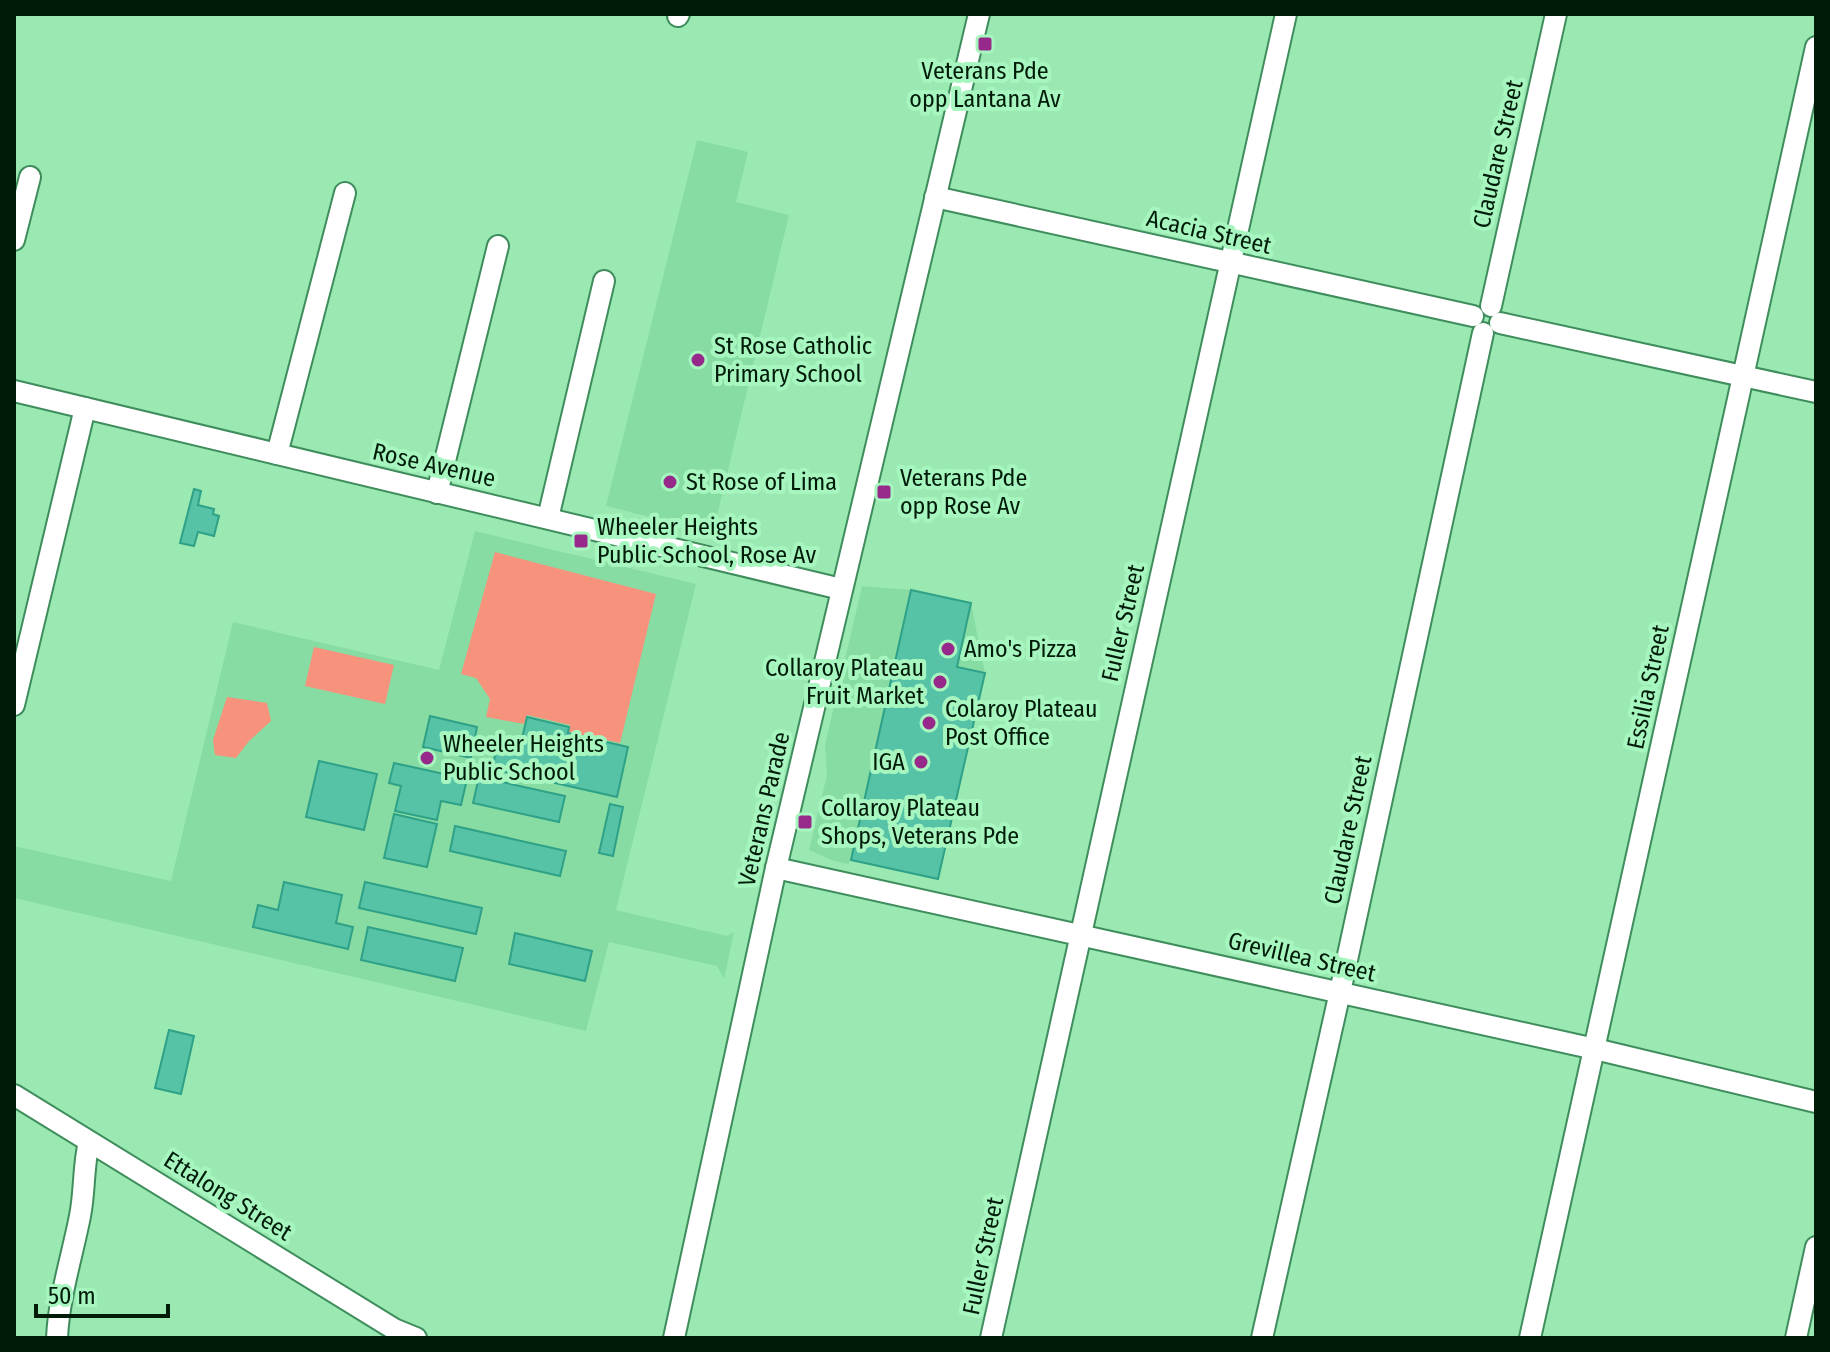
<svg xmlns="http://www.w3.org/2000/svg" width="1830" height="1352" viewBox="0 0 1830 1352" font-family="'Fira Sans Condensed',sans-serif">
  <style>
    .built { fill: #87dca3 }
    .green { fill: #f7937d }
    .building { fill: #56c2a6; stroke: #2fa186; stroke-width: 2 }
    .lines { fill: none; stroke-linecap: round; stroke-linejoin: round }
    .minor-casing { stroke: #3f8d5c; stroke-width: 24 }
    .minor { stroke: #fff; stroke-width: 20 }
    .poi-dot { fill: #97298a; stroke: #a7f6c0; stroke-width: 3 }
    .labels { text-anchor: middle; stroke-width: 8; stroke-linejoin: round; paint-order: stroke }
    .poi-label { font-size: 24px; fill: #001c09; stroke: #a7f6c0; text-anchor: start }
    .street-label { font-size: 24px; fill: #001c09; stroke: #a7f6c0 }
  </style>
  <rect width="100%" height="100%" fill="#9ae9b3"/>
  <!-- built -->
  <g class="built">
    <path d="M697 140 748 152 736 202 789 215 713 533 606 506Z"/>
    <path d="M475 531 696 584 616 910 727 936 734 932 724 979 717 966 609 942 586 1031 14 898V846L171 881 233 622 439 670Z"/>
    <path d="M862 586 911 590 971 603 985 673 938 879 851 860 848 864 834 861 809 850 827 775 825 745Z"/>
  </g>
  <!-- green -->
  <g class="green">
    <path d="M495 552 656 594 620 743 569 732 570 725 527 715 524 724 486 717 490 699 476 678 461 674Z"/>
    <path d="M314 647 394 665 385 704 305 686Z"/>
    <path d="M227 697 267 703 271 721 249 741 236 758 215 755 213 740Z"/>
  </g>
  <!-- building -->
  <g class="building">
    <path d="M194 489 201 491 198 505 214 509 213 514 219 516 214 536 198 532 194 546 180 543Z"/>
    <path d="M911 590 971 603 957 667 985 673 938 879 851 860Z"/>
    <path d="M430 716 477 727 471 758 423 747Z"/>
    <path d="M527 717 569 727 568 733 628 747 617 797 555 783 556 778 516 769 515 774 492 769 499 738 521 743Z"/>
    <path d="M319 761 377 774 364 830 306 817Z"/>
    <path d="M394 763 467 779 461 805 441 801 437 820 395 811 401 786 389 783Z"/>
    <path d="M479 777 565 796 559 822 473 803Z"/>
    <path d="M610 804 623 807 613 856 599 853Z"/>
    <path d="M394 814 437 824 427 867 384 858Z"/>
    <path d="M455 826 566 851 560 876 450 851Z"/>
    <path d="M284 882 342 895 336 923 353 927 348 949 253 927 258 905 278 910Z"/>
    <path d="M365 882 482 908 476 934 359 908Z"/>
    <path d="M368 927 463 948 455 981 361 960Z"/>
    <path d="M515 933 592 951 585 981 509 964Z"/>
    <path d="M169 1030 194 1036 181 1094 155 1088Z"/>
  </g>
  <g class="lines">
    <defs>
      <g id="minor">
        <path d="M678 16 679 14"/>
        <path d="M935 197 1473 316"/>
        <path d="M14 240 30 177"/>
        <path d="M1491 306 1556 14"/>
        <path d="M1500 323 1816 392"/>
        <path d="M14 391 841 589"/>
        <path d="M277 454 345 193"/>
        <path d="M437 493 498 246"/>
        <path d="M548 518 604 281"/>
        <path d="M14 705 85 408"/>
        <path d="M776 868 1595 1049 1816 1102"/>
        <path d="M14 1095 394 1329 416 1338"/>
        <path d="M57 1338C59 1296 72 1257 80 1216 85 1191 83 1166 89 1142"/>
        <path d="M674 1338 776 868 979 14"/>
        <path d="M991 1338 1286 14"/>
        <path d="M1262 1338 1340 992 1483 333"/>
        <path d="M1530 1338 1816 47"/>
        <path d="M1796 1338 1816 1247"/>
      </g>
    </defs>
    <!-- minor casing -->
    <use href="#minor" class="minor-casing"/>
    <!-- minor -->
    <use href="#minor" class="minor"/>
  </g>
  <!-- markers -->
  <g class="poi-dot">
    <rect x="977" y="36" width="16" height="16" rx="4"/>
    <circle cx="698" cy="360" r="8"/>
    <circle cx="670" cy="482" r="8"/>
    <rect x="876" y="484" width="16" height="16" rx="4"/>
    <rect x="573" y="533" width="16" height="16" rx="4"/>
    <circle cx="948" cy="649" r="8"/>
    <circle cx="940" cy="682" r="8"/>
    <circle cx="929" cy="723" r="8"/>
    <circle cx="427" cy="758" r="8"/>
    <circle cx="921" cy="762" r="8"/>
    <rect x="797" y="814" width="16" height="16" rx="4"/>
  </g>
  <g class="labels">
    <!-- poi labels -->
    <g class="poi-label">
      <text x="985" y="79" text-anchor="middle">Veterans Pde<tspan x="985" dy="28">opp Lantana Av</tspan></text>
      <text x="714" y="354">St Rose Catholic<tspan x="714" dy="28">Primary School</tspan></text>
      <text x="900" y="486">Veterans Pde<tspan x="900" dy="28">opp Rose Av</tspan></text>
      <text x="686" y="490">St Rose of Lima</text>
      <text x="597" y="535">Wheeler Heights<tspan x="597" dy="28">Public School, Rose Av</tspan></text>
      <text x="964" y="657">Amo's Pizza</text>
      <text x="924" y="676" text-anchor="end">Collaroy Plateau<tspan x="924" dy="28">Fruit Market</tspan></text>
      <text x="945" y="717">Colaroy Plateau<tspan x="945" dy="28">Post Office</tspan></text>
      <text x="443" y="752">Wheeler Heights<tspan x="443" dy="28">Public School</tspan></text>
      <text x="905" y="770" text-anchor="end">IGA</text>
      <text x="821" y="816">Collaroy Plateau<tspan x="821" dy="28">Shops, Veterans Pde</tspan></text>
    </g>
    <!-- street labels -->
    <g class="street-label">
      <text transform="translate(1498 154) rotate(-77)" y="8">Claudare Street</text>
      <text transform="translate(1209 232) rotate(13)" y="8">Acacia Street</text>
      <text transform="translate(434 465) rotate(13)" y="8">Rose Avenue</text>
      <text transform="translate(1123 623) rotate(-77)" y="8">Fuller Street</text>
      <text transform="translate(1648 687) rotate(-78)" y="8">Essilia Street</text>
      <text transform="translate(764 809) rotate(-77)" y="8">Veterans Parade</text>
      <text transform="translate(1348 830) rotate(-78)" y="8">Claudare Street</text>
      <text transform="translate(1302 957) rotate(13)" y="8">Grevillea Street</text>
      <text transform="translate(228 1196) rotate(32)" y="8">Ettalong Street</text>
      <text transform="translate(983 1256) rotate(-78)" y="8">Fuller Street</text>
    </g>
  </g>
  <!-- border -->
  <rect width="1830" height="1352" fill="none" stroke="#001c09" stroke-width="32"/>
  <!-- scale -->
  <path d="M36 1304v12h132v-12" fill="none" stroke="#001c09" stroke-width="4"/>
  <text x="48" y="1304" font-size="24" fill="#001c09" stroke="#a7f6c0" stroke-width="6" paint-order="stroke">50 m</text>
</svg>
